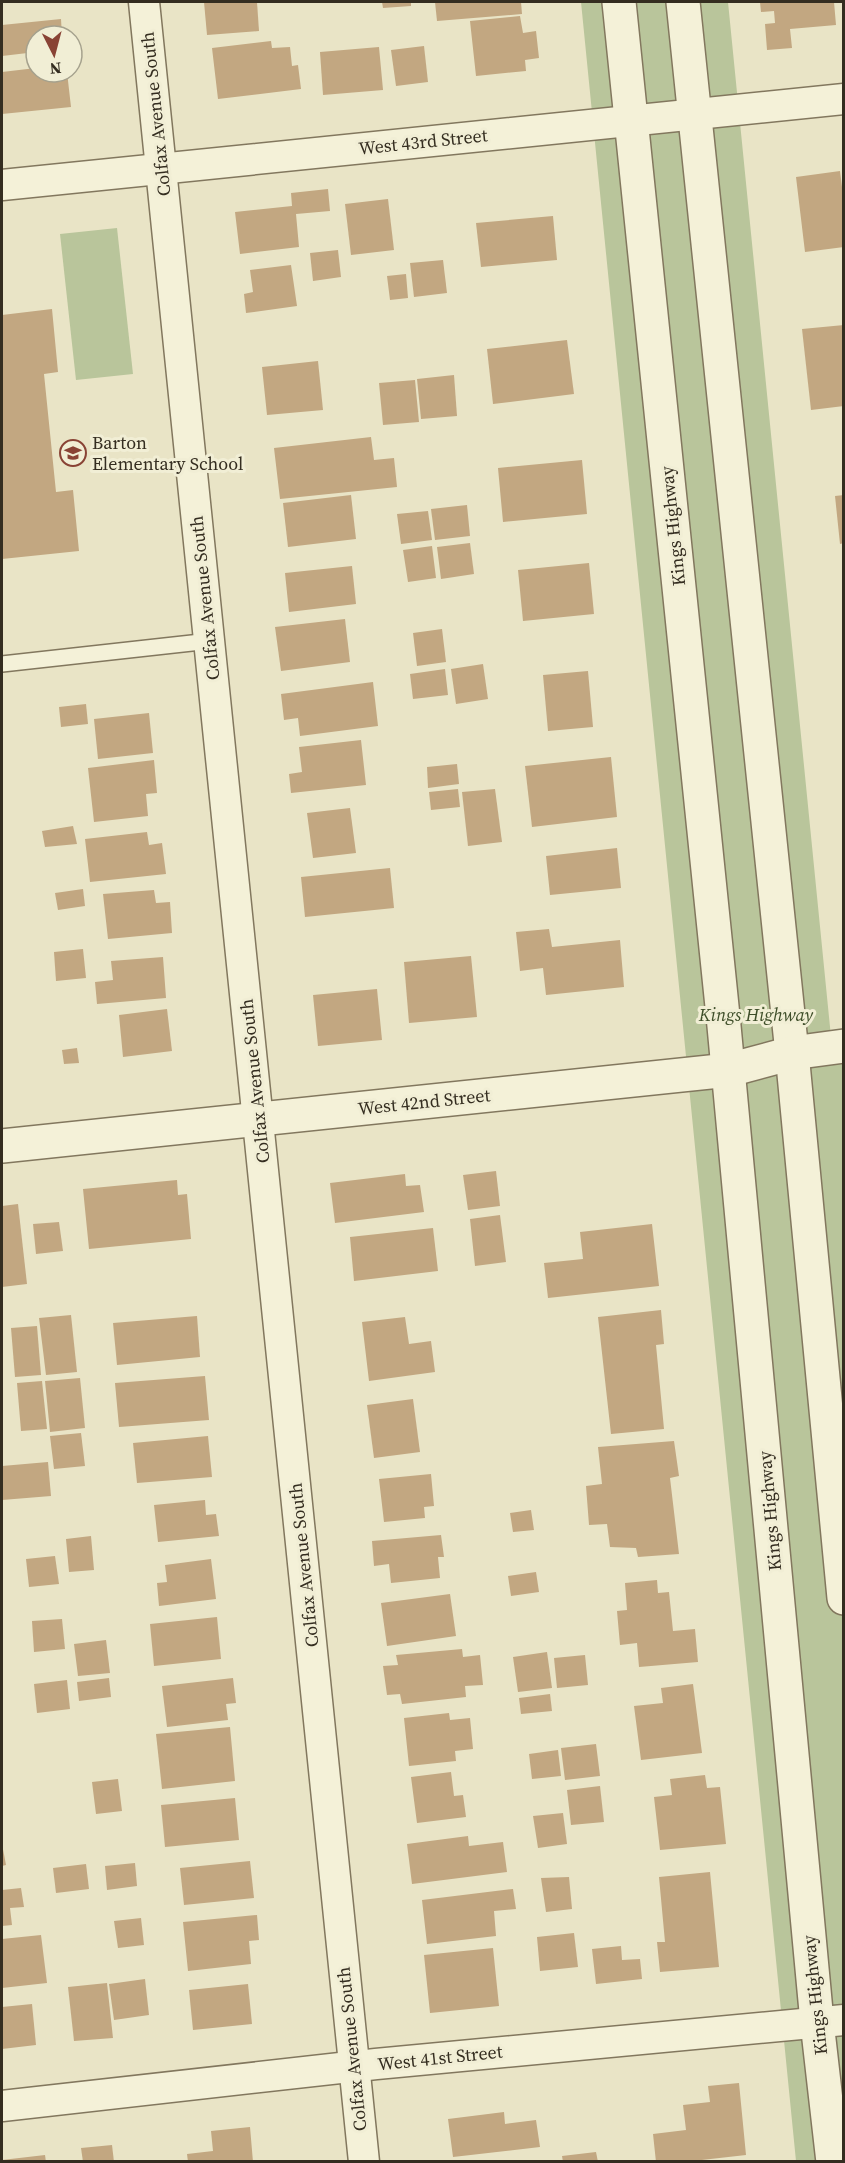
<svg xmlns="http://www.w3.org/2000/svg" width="845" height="2163" viewBox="0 0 845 2163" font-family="'Source Serif 4',serif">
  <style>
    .green { fill: #b9c59b }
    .building { fill: #c2a781 }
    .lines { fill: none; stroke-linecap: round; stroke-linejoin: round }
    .service-casing { stroke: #82775e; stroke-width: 18 }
    .minor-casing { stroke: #82775e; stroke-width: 33 }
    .tertiary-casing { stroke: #82775e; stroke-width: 36 }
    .service { stroke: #f4f1d8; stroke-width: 15 }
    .minor { stroke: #f4f1d8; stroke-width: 30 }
    .tertiary { stroke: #f4f1d8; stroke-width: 33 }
    .labels { text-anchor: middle; stroke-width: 6; stroke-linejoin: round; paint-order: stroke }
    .street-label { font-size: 18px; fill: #342d20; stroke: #f1eed5 }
    .poi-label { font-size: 18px; fill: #342d20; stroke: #f1eed5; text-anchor: start }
    .park-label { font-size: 18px; font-style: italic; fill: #3e4e29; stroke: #f1eed5 }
  </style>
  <rect width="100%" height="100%" fill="#e9e4c6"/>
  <!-- green -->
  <g class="green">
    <path d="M581 2H728L832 1047 818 1066 843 1063V2161H796Z"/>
    <path d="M117 228 133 374 76 380 60 234Z"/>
  </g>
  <!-- building -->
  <g class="building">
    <path d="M204 2H257L259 31 207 35Z"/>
    <path d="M382 2H411V6L383 8Z"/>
    <path d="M435 2H521L522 14 437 21Z"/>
    <path d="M760 2H834L836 25 790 29 792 48 767 50 765 24 775 23 774 11 761 12Z"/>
    <path d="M520 16 523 33 536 31 539 58 525 60 526 71 476 76 470 21Z"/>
    <path d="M61 19 62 36H36V52L2 56V25Z"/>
    <path d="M271 41 272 48 290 47 292 66 298 65 301 89 218 99 212 48Z"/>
    <path d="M424 46 428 82 396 86 391 50Z"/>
    <path d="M379 47 383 90 323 95 320 52Z"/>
    <path d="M36 68V72H67L71 107 2 114V72Z"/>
    <path d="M840 171 842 187 844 186V247L805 252 796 177Z"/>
    <path d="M328 189 330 211 296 214 299 247 240 254 235 212 292 206 291 193Z"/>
    <path d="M388 199 394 250 351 255 345 204Z"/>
    <path d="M553 216 557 260 481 267 476 223Z"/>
    <path d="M338 250 341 277 313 281 310 253Z"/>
    <path d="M443 260 447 293 414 297 410 263Z"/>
    <path d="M291 265 297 306 246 313 244 294 253 292 250 270Z"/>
    <path d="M406 274 408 298 390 300 387 276Z"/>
    <path d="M52 309 58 372 44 374 56 492 73 490 79 551 2 559V315Z"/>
    <path d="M844 325V406L811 410 802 329Z"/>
    <path d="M567 340 574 394 493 404 487 349Z"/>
    <path d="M318 361 323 410 267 415 262 367Z"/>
    <path d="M454 375 457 416 421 419 417 379Z"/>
    <path d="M415 380 419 422 383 425 379 383Z"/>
    <path d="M371 437 374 460 394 458 397 487 280 499 274 448Z"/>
    <path d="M582 460 587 514 503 522 498 468Z"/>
    <path d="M351 495 356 539 288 547 283 503Z"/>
    <path d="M844 495V543L840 544 835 496Z"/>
    <path d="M467 505 470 536 435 540 431 509Z"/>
    <path d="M428 511 432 540 401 544 397 514Z"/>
    <path d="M470 543 474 574 441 579 437 547Z"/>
    <path d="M432 546 436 578 408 582 403 550Z"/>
    <path d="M589 563 594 614 523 621 518 570Z"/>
    <path d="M352 566 356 604 289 612 285 573Z"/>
    <path d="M345 619 350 662 281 671 275 627Z"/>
    <path d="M442 629 446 662 417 666 413 633Z"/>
    <path d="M483 664 488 699 456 704 451 669Z"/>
    <path d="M445 669 448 695 413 699 410 674Z"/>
    <path d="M588 671 593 727 548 731 543 675Z"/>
    <path d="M373 682 378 726 300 736 298 718 284 720 281 694Z"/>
    <path d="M86 704 88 724 61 727 59 707Z"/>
    <path d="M149 713 153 753 98 759 94 719Z"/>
    <path d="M361 740 366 785 291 793 289 774 302 772 299 747Z"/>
    <path d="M611 757 617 817 532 827 525 766Z"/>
    <path d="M154 760 157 793 146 794 148 816 94 822 88 768Z"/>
    <path d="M457 764 459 784 428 788 427 767Z"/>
    <path d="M458 789 460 807 431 810 429 792Z"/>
    <path d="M495 789 502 842 468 846 462 792Z"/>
    <path d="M350 808 356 853 313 858 307 813Z"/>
    <path d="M73 826 77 844 45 847 42 831Z"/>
    <path d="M147 832 149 845 162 843 166 874 90 882 85 839Z"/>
    <path d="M617 848 621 888 550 895 546 856Z"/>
    <path d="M390 868 394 908 305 917 301 877Z"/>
    <path d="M83 889 85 906 58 910 55 893Z"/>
    <path d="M154 890 156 903 170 902 172 933 108 939 103 894Z"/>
    <path d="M549 929 552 947 620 940 624 987 546 995 543 968 520 971 516 932Z"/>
    <path d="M83 949 86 978 56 981 54 952Z"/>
    <path d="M471 956 477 1017 409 1023 404 962Z"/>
    <path d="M163 957 166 998 97 1004 95 982 113 980 111 961Z"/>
    <path d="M377 989 382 1040 318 1046 313 995Z"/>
    <path d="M167 1009 172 1051 123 1057 119 1015Z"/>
    <path d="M77 1048 79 1063 64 1064 62 1050Z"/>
    <path d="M496 1171 500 1206 468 1210 463 1175Z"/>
    <path d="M405 1174 406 1186 420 1185 424 1212 335 1223 330 1183Z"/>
    <path d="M177 1180 178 1195 187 1194 191 1239 89 1249 83 1189Z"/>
    <path d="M18 1204 27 1284 2 1287V1206Z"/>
    <path d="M500 1215 506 1262 475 1266 470 1219Z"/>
    <path d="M59 1222 63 1251 36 1254 33 1224Z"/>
    <path d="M652 1224 659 1286 548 1298 544 1263 583 1259 580 1232Z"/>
    <path d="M433 1228 438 1271 354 1281 350 1237Z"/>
    <path d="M661 1310 664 1344 656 1345 664 1429 611 1434 598 1317Z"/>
    <path d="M71 1315 77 1372 46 1375 39 1318Z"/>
    <path d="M197 1316 200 1357 117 1365 113 1323Z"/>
    <path d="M405 1317 409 1344 431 1341 435 1372 369 1381 362 1322Z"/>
    <path d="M37 1326 41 1375 15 1377 11 1328Z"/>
    <path d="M205 1376 209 1420 119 1427 115 1383Z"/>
    <path d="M80 1378 85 1428 50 1432 45 1381Z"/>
    <path d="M42 1381 47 1429 21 1431 17 1383Z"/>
    <path d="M413 1399 420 1452 374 1458 367 1405Z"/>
    <path d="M81 1433 85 1466 54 1469 50 1436Z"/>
    <path d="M208 1436 212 1477 137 1483 133 1443Z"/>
    <path d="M674 1441 679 1476 670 1478 679 1554 638 1557 636 1548 610 1547 607 1524 589 1525 586 1486 602 1484 598 1447Z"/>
    <path d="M48 1462 51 1496 2 1500V1466Z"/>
    <path d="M431 1474 434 1506 424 1507 425 1518 384 1522 379 1479Z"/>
    <path d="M205 1500 206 1515 216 1514 219 1536 158 1542 154 1505Z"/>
    <path d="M531 1510 534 1530 513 1532 510 1513Z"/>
    <path d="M441 1535 444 1557H438L440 1578 391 1583 389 1564 374 1566 372 1541Z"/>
    <path d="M91 1536 94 1570 69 1572 66 1539Z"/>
    <path d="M55 1556 59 1584 29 1587 26 1559Z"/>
    <path d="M211 1559 216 1599 159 1606 157 1583 167 1582 165 1565Z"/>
    <path d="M536 1572 539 1592 511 1596 508 1576Z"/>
    <path d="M657 1580 658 1593 669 1592 673 1631 695 1629 698 1662 639 1667 637 1643 620 1645 617 1611 627 1610 625 1583Z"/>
    <path d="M450 1594 456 1636 387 1646 381 1603Z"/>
    <path d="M217 1617 221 1659 154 1666 150 1624Z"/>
    <path d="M62 1619 65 1649 34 1652 32 1621Z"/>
    <path d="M106 1640 110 1673 78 1676 74 1644Z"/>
    <path d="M462 1649 463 1657 480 1655 483 1685 465 1686 466 1697 402 1704 400 1694 387 1695 383 1666 398 1665 396 1655Z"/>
    <path d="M547 1652 552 1688 518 1692 513 1657Z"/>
    <path d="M585 1655 588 1685 557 1688 554 1658Z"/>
    <path d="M109 1678 111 1697 79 1701 77 1682Z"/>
    <path d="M233 1678 236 1703 226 1704 228 1720 167 1727 162 1686Z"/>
    <path d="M67 1680 70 1709 37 1713 34 1684Z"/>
    <path d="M693 1684 702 1753 641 1760 634 1706 663 1703 661 1688Z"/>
    <path d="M550 1694 552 1711 521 1714 519 1698Z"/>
    <path d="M449 1713 450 1720 470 1718 473 1749 455 1751 456 1761 409 1766 404 1718Z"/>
    <path d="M230 1727 235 1781 162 1789 156 1734Z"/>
    <path d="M596 1744 600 1776 565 1780 561 1748Z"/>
    <path d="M558 1750 561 1776 532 1779 529 1754Z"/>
    <path d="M451 1772 454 1796 463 1795 466 1817 417 1823 411 1777Z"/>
    <path d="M705 1775 707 1788 720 1787 726 1844 660 1850 654 1797 672 1795 670 1779Z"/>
    <path d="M118 1779 122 1811 96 1814 92 1782Z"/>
    <path d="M600 1786 604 1822 571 1825 567 1790Z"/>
    <path d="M235 1798 239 1840 165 1847 161 1805Z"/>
    <path d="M563 1813 567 1844 538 1848 533 1816Z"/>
    <path d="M468 1836 469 1846 503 1842 507 1872 412 1884 407 1844Z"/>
    <path d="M2 1844 6 1865 2 1866Z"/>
    <path d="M250 1861 254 1898 184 1905 180 1868Z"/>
    <path d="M135 1863 137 1886 107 1890 105 1866Z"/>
    <path d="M86 1864 89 1889 56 1893 53 1868Z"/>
    <path d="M710 1872 719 1967 660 1972 657 1942H665L659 1877Z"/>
    <path d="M569 1877 572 1909 546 1912 541 1878Z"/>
    <path d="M21 1888 24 1907 10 1908 12 1925 2 1926V1890Z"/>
    <path d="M513 1889 516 1909 494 1911 496 1936 427 1944 422 1900Z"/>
    <path d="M257 1915 259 1940 249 1941 251 1964 188 1971 183 1922Z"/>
    <path d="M141 1918 144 1945 118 1948 114 1921Z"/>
    <path d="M574 1933 578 1967 540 1971 537 1937Z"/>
    <path d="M41 1935 47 1983 2 1988V1939Z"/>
    <path d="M621 1946 622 1960 640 1959 642 1979 596 1984 592 1949Z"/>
    <path d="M493 1948 499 2006 430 2013 424 1955Z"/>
    <path d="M145 1979 149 2015 114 2020 109 1984Z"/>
    <path d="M107 1983 113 2038 74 2041 68 1987Z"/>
    <path d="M248 1984 252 2024 193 2030 189 1990Z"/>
    <path d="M32 2004 36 2045 2 2049V2007Z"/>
    <path d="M739 2083 746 2155 684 2162H656L653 2134 686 2130 683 2105 710 2102 708 2086Z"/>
    <path d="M504 2112 505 2124 536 2120 540 2147 453 2157 448 2119Z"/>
    <path d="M250 2127 253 2162H188L187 2154 213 2151 211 2131Z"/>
    <path d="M112 2145 114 2162H83L81 2148Z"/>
    <path d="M596 2152 598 2162H563L562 2156Z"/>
    <path d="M45 2155 46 2162H2V2160Z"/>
  </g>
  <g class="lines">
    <defs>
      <path id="service" d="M2 664 210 641"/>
      <g id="minor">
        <path d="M144 2 364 2162"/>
        <path d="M2 185 844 99"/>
        <path d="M2 2106 376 2064 844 2020"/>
      </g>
      <g id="tertiary">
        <path d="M619 2 724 1026 817 2022 833 2162"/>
        <path d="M683 2 792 1053 844 1598"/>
        <path d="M2 1146 729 1070 792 1053 844 1046"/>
      </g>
    </defs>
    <!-- service casing -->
    <use href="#service" class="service-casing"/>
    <!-- minor casing -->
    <use href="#minor" class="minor-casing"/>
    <!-- tertiary casing -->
    <use href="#tertiary" class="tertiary-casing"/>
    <!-- service -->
    <use href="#service" class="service"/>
    <!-- minor -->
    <use href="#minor" class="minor"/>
    <!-- tertiary -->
    <use href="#tertiary" class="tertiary"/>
  </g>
  <!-- icons -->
  <defs>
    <symbol id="school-ring" viewBox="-11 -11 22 22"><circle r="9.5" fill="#f1eed5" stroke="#894335" stroke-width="1.5"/><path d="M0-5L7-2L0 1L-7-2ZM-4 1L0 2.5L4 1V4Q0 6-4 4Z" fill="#894335"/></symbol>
  </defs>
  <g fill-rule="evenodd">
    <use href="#school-ring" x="58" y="438" width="30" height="30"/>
  </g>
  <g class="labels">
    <!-- street labels -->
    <g class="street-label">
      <text transform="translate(156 114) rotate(-96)" y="6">Colfax Avenue South</text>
      <text transform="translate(423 142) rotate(-6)" y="6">West 43rd Street</text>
      <text transform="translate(673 526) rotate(-96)" y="6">Kings Highway</text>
      <text transform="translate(205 598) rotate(-96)" y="6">Colfax Avenue South</text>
      <text transform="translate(255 1081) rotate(-96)" y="6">Colfax Avenue South</text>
      <text transform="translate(424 1102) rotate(-6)" y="6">West 42nd Street</text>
      <text transform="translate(770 1511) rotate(-95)" y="6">Kings Highway</text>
      <text transform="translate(304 1565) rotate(-96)" y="6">Colfax Avenue South</text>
      <text transform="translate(815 1995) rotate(-96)" y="6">Kings Highway</text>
      <text transform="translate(352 2049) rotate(-96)" y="6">Colfax Avenue South</text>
      <text transform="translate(440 2058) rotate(-6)" y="6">West 41st Street</text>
    </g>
    <!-- poi labels -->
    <g class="poi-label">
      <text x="92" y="449">Barton<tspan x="92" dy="21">Elementary School</tspan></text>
    </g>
    <!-- park labels -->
    <g class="park-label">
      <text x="756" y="1021">Kings Highway</text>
    </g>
  </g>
  <!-- border -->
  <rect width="845" height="2163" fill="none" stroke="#342d20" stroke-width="6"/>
  <!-- north arrow -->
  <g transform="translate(54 54) rotate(174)"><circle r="28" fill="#f1eed5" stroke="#a5a18d" stroke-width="1.5"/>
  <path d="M0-4.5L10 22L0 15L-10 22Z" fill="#894335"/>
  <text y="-9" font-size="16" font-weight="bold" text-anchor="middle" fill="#342d20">N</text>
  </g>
</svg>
